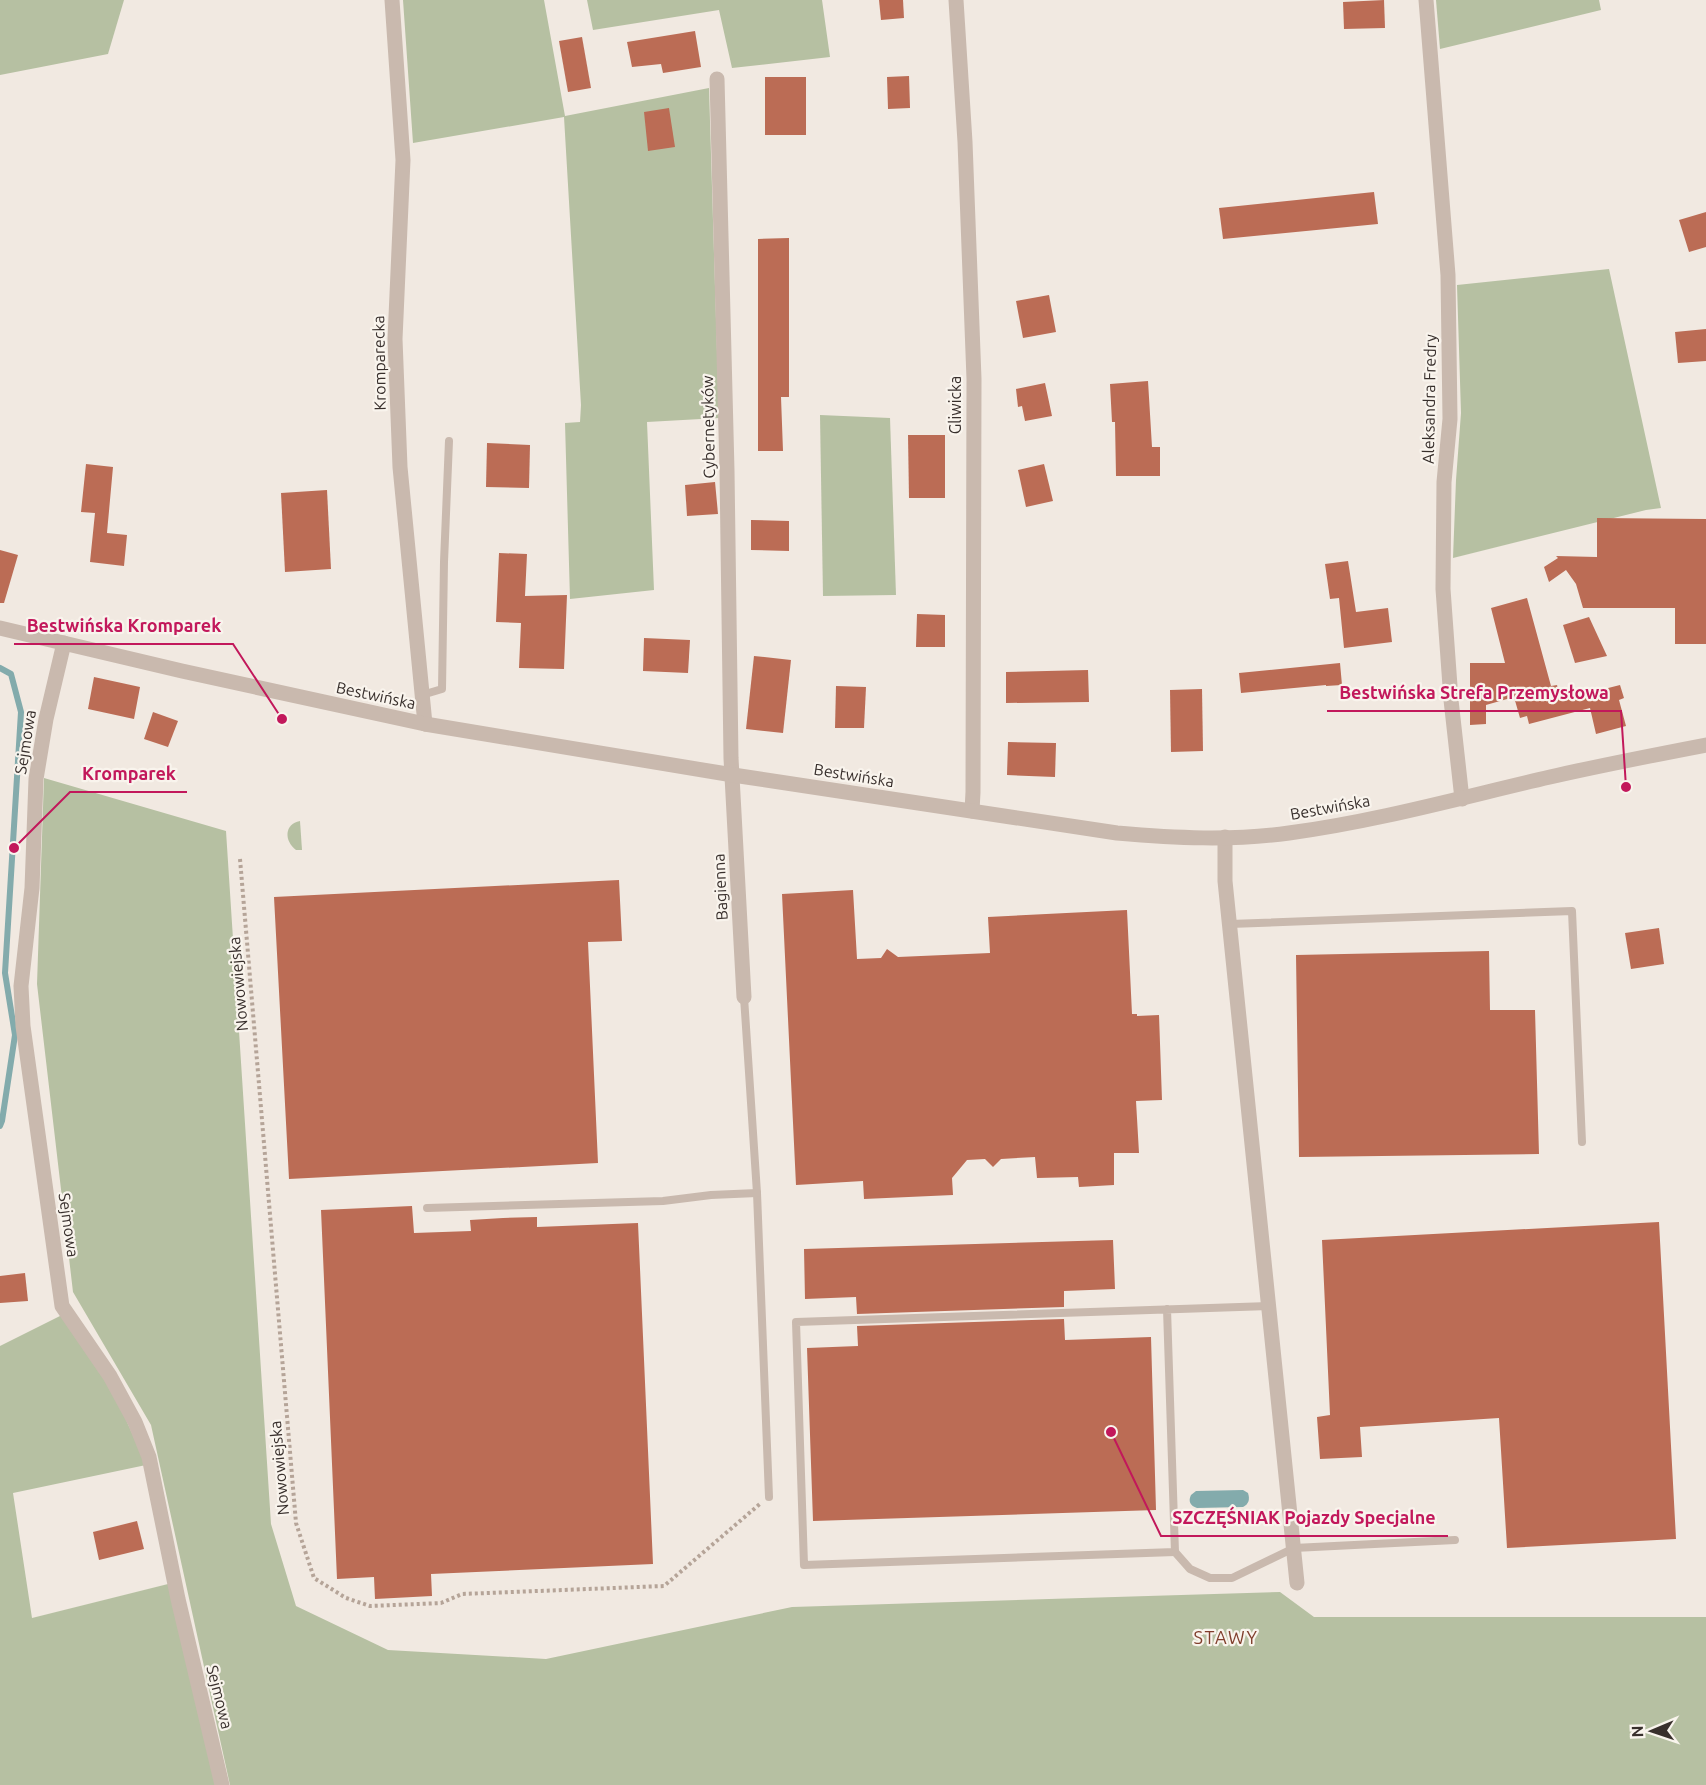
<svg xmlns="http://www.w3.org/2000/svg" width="1706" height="1785" viewBox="0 0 1706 1785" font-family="Ubuntu,sans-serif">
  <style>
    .green { fill: #b6c0a2 }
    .water { fill: #83abac }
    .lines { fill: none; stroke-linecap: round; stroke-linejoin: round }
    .stream { stroke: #83abac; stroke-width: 6 }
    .building { fill: #bb6c55 }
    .path { stroke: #b5a498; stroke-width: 4; stroke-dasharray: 3 3; stroke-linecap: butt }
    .service { stroke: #c9b9ae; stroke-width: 8 }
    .minor { stroke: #c9b9ae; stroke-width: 15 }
    .tertiary { stroke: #c9b9ae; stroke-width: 15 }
    .labels { text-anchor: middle; stroke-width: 4.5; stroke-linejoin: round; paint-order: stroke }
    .street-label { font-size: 16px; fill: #382f2c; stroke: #f9f4ed }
    .neighbourhood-label { font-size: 18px; letter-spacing: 1.5px; fill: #803e2c; stroke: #f9f4ed }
    .leader { fill: none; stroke: #c2185b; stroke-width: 2 }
    .callout-dot { fill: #c2185b; stroke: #f9f4ed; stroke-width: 2 }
    .callout-label { font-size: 18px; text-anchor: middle; font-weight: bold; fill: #c2185b; stroke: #f9f4ed; stroke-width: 4.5; stroke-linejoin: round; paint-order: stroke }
  </style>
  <rect width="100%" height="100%" fill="#f1e9e1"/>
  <!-- green -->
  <g class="green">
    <path d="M0 0H124L108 54 0 75Z"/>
    <path d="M403 0H544L565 116 709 88 719 418 647 422 654 590 570 599 565 423 580 422 581 405 564 117 413 143Z"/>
    <path d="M587 0H822L830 57 732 68 719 10 593 30Z"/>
    <path d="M1436 0H1599L1601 10 1440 49Z"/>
    <path d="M1609 269 1661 508 1646 510 1453 558 1456 480 1461 413 1457 285Z"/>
    <path d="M820 415 890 418 896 595 823 596Z"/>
    <path d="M44 778 226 831 271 1524 296 1606 388 1650 546 1659 792 1607 1280 1592 1314 1617H1706V1785H230L151 1425 73 1292 37 984Z"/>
    <path d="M300 821 302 850H296C284 841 284 824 300 821Z"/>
    <path d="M64 1314 101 1371 124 1415 146 1465 13 1493 32 1618 168 1584 216 1785H0V1346Z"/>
  </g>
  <!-- water -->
  <path class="water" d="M1243 1490 1248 1493C1250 1499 1249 1504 1243 1507L1197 1508C1190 1506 1188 1501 1191 1495L1196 1491Z"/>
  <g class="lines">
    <!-- stream -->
    <path class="stream" d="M0 668 11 674 21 712 5 973 15 1035 2 1121 0 1126"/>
  </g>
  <!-- building -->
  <g class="building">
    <path d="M879 0H903L904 18 881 20Z"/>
    <path d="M1384 0 1385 28 1344 29 1343 2Z"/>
    <path d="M695 31 701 67 663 73 661 64 632 67 627 42Z"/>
    <path d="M582 37 591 88 568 92 559 41Z"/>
    <path d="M909 76 910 108 888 109 887 77Z"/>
    <rect x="765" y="77" width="41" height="58"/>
    <path d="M669 108 675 147 648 151 644 112Z"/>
    <path d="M1374 192 1378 224 1223 239 1219 208Z"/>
    <path d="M1706 212V247L1689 252 1679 220Z"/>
    <path d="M789 238V397H781L783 451H758V239Z"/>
    <path d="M1049 295 1056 332 1023 338 1016 301Z"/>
    <path d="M1706 329V361L1678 363 1675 332Z"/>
    <path d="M1148 381 1152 447H1160V476H1116L1115 422H1112L1110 384Z"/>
    <path d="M1045 383 1052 416 1025 421 1022 406 1018 407 1016 389Z"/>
    <path d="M908 435H945V498H909Z"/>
    <path d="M487 443 530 445 529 488 486 487Z"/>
    <path d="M86 464 113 467 107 533 127 535 124 566 90 562 95 513 81 512Z"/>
    <path d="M1044 464 1053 501 1026 507 1018 470Z"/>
    <path d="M715 482 718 514 687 516 685 485Z"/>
    <path d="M327 490 331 569 285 572 281 493Z"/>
    <path d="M1597 518 1706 519V644H1675V608H1583L1576 584 1566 570 1549 582 1544 567 1558 558 1556 556 1597 557Z"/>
    <path d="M751 520 789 521V551L751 550Z"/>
    <path d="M0 550 18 555 4 603H0Z"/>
    <path d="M499 553 527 554 525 596 567 595 564 669 519 668 521 623 496 622Z"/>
    <path d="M1348 561 1356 612 1388 608 1392 642 1344 648 1339 598 1330 599 1325 564Z"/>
    <path d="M1527 598 1551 686 1557 685 1561 700 1620 685 1624 698 1619 700 1626 726 1596 734 1590 708 1529 724 1527 716 1520 718 1514 697 1486 705V724L1470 725V663H1505L1491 608Z"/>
    <path d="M917 614 945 615V647H916Z"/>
    <path d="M1589 617 1607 656 1575 663 1563 625Z"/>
    <path d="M644 638 690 640 688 673 643 671Z"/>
    <path d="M754 656 791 660 783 733 746 729Z"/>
    <path d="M1340 663 1342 685 1326 686V685L1241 693 1239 673Z"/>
    <path d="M1088 670 1089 702 1006 703V672Z"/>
    <path d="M94 677 140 687 134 719 88 709Z"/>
    <path d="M836 686 866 687 864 728H835Z"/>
    <path d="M1202 689 1203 751 1171 752 1170 690Z"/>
    <path d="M153 712 178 721 168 747 144 739Z"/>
    <path d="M1008 742 1056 743 1055 777 1007 775Z"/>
    <path d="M619 880 622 941 588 942 598 1163 289 1179 274 897Z"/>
    <path d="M853 890 857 959 881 958 887 949 898 957 990 953 988 917 1127 910 1132 1014H1137V1016L1159 1015 1162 1100 1136 1101 1139 1153H1114V1185L1079 1187 1078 1177 1037 1178 1035 1157 1001 1159 993 1167 985 1159 967 1160 952 1178 953 1195 864 1199 863 1181 796 1185 782 894Z"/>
    <path d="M1659 928 1664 964 1631 969 1625 933Z"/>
    <path d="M1489 951 1490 1010H1535L1539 1154 1299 1157 1296 955Z"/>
    <path d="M412 1206 414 1233 471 1231 470 1220 503 1218 537 1217V1227L638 1223 653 1564 431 1574 432 1596 375 1599 374 1577 337 1579 321 1210Z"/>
    <path d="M1659 1222 1676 1539 1507 1548 1499 1418 1360 1427 1362 1457 1320 1459 1317 1417 1330 1415 1322 1240Z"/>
    <path d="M1113 1240 1115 1289 1064 1291V1307L857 1314 856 1297 805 1299 804 1249Z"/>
    <path d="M25 1273 28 1301 0 1303V1276Z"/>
    <path d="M1064 1319 1065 1340 1151 1337 1156 1510 813 1521 807 1348 858 1346 857 1326Z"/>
    <path d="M137 1521 144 1549 99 1560 93 1532Z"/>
  </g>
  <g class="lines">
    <!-- path -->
    <path class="path" d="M240 859 296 1523 314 1578 346 1598 370 1606 441 1603 462 1594 664 1586 761 1503"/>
    <!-- service -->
    <g class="service">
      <path d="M422 695 442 689 444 562 449 441"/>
      <path d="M1230 924 1572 911 1582 1142"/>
      <path d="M744 997 757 1193 769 1497"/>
      <path d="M427 1208 663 1201 711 1195 757 1193"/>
      <path d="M1167 1309 1175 1552 804 1565 796 1322 1269 1306"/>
      <path d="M1175 1552 1190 1569 1210 1578H1232L1294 1548 1455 1540"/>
    </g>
    <!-- minor -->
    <g class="minor">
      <path d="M392 0 403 160 395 339 400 467 425 724"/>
      <path d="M956 0 965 142 974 379 973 792 972 811"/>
      <path d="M1426 0 1448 275 1450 419 1444 482 1443 589 1451 700 1462 799"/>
      <path d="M717 79 727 471 731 758 744 997"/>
      <path d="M64 643 46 719 36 779 32 888 21 986 23 1026 62 1306 110 1376 135 1422 149 1457 178 1599 222 1785"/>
      <path d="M1225 837V881L1297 1583"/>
    </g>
    <!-- tertiary -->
    <path class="tertiary" d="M0 628 182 671 425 724 733 775 1117 833C1174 838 1232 841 1289 833 1378 821 1463 797 1550 777 1602 765 1654 755 1706 745"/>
  </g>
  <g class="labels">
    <!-- street labels -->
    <g class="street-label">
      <text transform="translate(379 363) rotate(-91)" y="6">Kromparecka</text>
      <text transform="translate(1429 399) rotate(-89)" y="6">Aleksandra Fredry</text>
      <text transform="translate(955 405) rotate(-90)" y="6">Gliwicka</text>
      <text transform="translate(708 427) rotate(-91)" y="6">Cybernetyków</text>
      <text transform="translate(376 695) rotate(12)" y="6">Bestwińska</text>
      <text transform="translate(25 742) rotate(-81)" y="6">Sejmowa</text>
      <text transform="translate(854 775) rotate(9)" y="6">Bestwińska</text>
      <text transform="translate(1330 807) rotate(-10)" y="6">Bestwińska</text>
      <text transform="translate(720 887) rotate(-93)" y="6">Bagienna</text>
      <text transform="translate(238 984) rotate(-95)" y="6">Nowowiejska</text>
      <text transform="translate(69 1225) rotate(82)" y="6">Sejmowa</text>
      <text transform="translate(279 1468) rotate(-95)" y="6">Nowowiejska</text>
      <text transform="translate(220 1697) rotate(76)" y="6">Sejmowa</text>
    </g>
    <!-- neighbourhood labels -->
    <g class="neighbourhood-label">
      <text x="1226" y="1644">STAWY</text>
    </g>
  </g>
  <!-- callouts -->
  <path class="leader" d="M282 719L233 644H14M1626 787L1621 711H1327M14 848L70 792H187M1111 1432L1161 1536H1448"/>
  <g class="callout-dot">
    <circle cx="282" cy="719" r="6"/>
    <circle cx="1626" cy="787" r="6"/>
    <circle cx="14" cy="848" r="6"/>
    <circle cx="1111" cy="1432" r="6"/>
  </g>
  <g class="callout-label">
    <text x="124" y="632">Bestwińska Kromparek</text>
    <text x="1474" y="699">Bestwińska Strefa Przemysłowa</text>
    <text x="129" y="780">Kromparek</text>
    <text x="1304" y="1524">SZCZĘŚNIAK Pojazdy Specjalne</text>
  </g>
  <!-- north arrow -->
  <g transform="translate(1652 1731) rotate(268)" stroke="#f9f4ed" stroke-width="4.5" paint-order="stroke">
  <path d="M0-4.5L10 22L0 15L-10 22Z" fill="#382f2c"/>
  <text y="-9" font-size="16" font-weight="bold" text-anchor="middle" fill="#382f2c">N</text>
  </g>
</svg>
